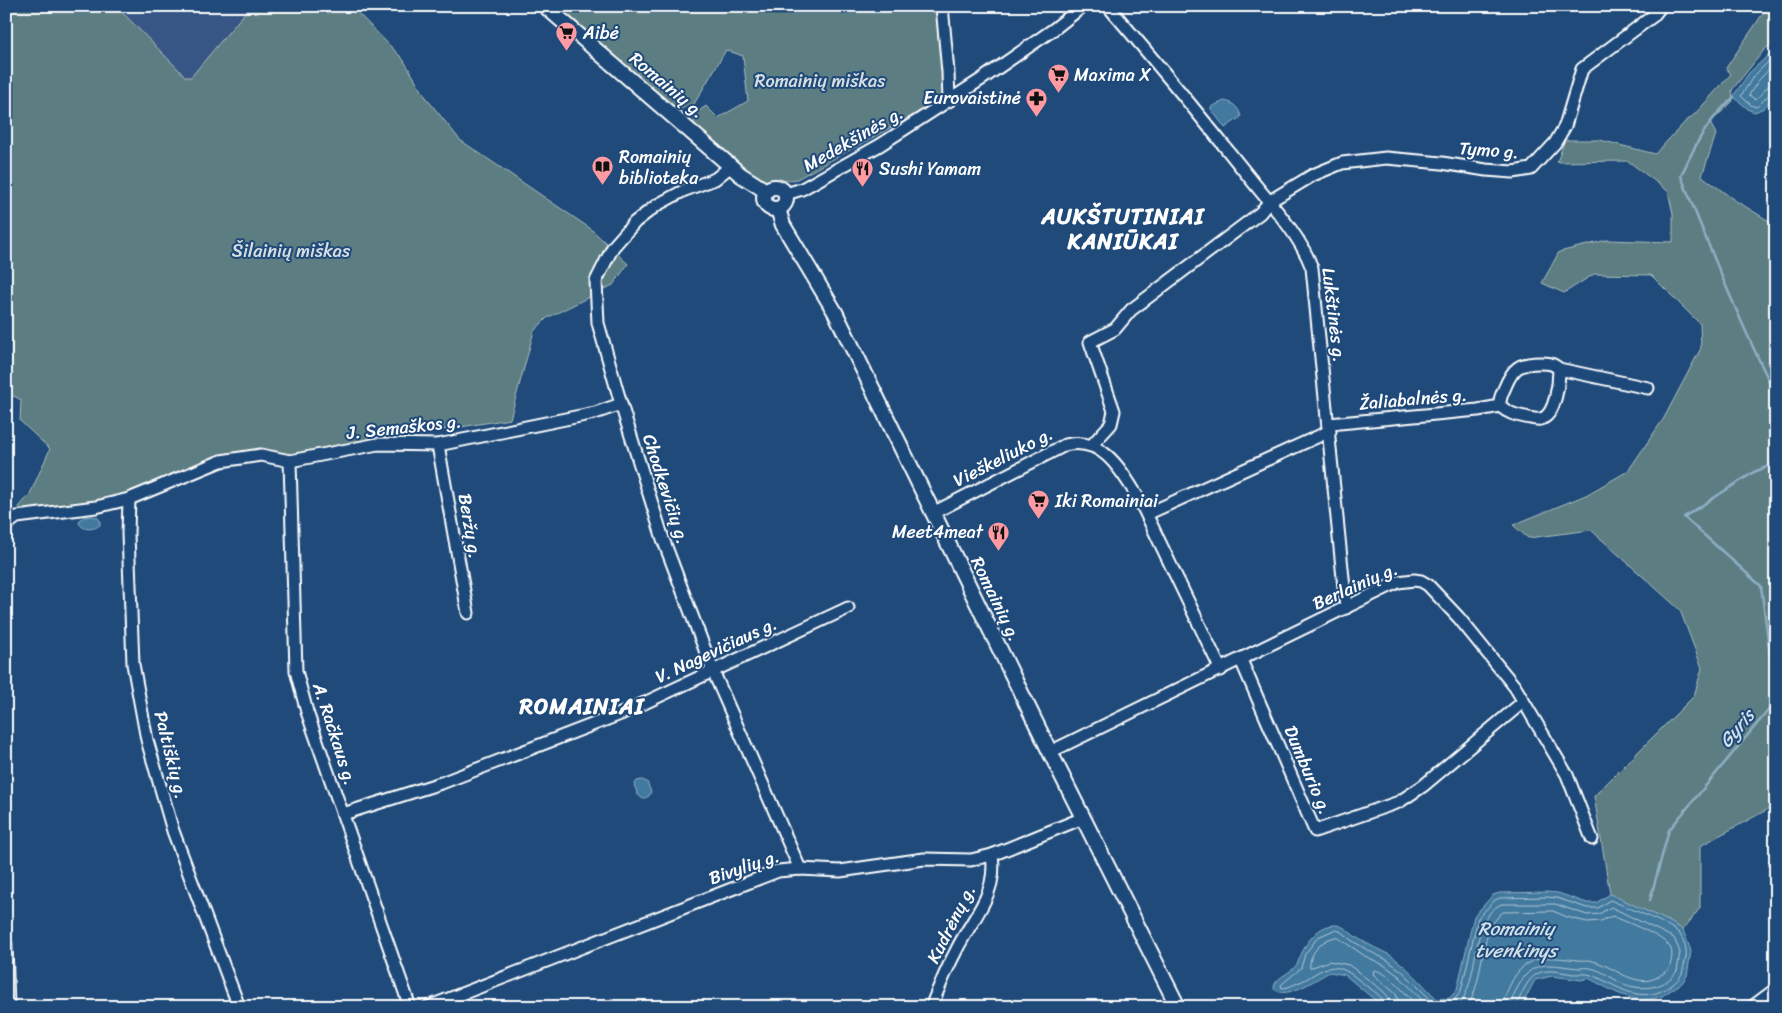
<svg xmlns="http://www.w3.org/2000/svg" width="1782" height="1013" viewBox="0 0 1782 1013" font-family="Sriracha,sans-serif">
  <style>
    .built { fill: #375785 }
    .green { fill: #5c7d81; stroke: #aebec0 }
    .water { fill: #42799e; stroke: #8eafc5 }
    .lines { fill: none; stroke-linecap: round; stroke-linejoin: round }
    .shore { stroke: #b3c9d8; stroke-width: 1 }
    .stream { stroke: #8eafc5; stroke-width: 2.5 }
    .minor-casing { stroke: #fff; stroke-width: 15 }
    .major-casing { stroke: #fff; stroke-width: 18 }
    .minor { stroke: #1f4a7a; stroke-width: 11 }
    .major { stroke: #1f4a7a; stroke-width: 14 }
    .labels { text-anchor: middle; stroke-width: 4; stroke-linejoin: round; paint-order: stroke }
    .poi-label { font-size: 18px; fill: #fff; stroke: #1f4a7a; text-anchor: start }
    .park-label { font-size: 18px; fill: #d6dee0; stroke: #1f4a7a }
    .street-label { font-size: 18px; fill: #fff; stroke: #1f4a7a }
    .water-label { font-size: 19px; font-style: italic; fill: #d0dee7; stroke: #1f4a7a }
    .district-label { font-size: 22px; font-weight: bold; letter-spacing: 1px; fill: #fff; stroke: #1f4a7a }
  </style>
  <rect width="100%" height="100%" fill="#1f4a7a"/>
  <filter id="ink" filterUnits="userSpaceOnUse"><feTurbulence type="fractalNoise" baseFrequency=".02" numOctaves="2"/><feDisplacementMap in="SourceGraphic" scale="10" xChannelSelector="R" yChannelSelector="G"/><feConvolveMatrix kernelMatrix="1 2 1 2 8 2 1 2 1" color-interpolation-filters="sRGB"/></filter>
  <g filter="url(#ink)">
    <!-- built -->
    <path class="built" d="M116 6H248V9L191 77H185Z"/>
    <!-- green -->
    <g class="green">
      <path d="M6 6H116L186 77H191L248 9V6H351L403 59 427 99 460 140 591 229 628 264 613 285 547 318 534 331 510 419 294 454 179 476 119 498 26 514 21 511 19 507 30 494 50 449 20 421 21 400 14 396 6 400Z"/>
      <path d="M557 6H935L946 97 797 179 772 182 747 175 694 125 695 114 706 106 718 118 748 101 743 56 726 50 694 104 677 110Z"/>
      <path d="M1768 6H1776V41L1765 49 1732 90 1733 101 1710 123 1716 134 1702 176 1733 199 1769 221 1776 232V805L1700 846V908L1683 930 1670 922 1610 894 1594 796 1694 696 1702 668 1680 610 1591 530 1528 538 1513 525 1586 495 1628 471 1664 418 1701 348 1700 324 1651 275 1594 274 1564 293 1542 283 1559 252 1607 240 1673 242V214L1668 191 1628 161 1557 162 1565 140H1600L1655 154 1685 122 1694 115 1731 74 1726 68Z"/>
    </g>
    <!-- water -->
    <g class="water">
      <path d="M1776 48V94L1764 108 1755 112 1749 110 1734 97V95L1749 73Z"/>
      <path d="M1224 101C1233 102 1240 109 1241 117L1225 128 1211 109V107Z"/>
      <path d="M92 516 97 517 100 520V525C94 530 83 531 79 523L80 520 84 517Z"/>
      <path d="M642 780 647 782 651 792 649 796 643 799 638 795 634 785 637 781Z"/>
      <path d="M1546 892 1558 893 1587 903H1596L1610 894 1670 922 1683 930 1691 951 1687 976 1682 983 1662 996 1652 999 1637 1000 1617 993 1588 978 1581 980 1552 976 1535 980 1521 1007H1383L1345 975 1330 972C1317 978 1287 1001 1274 989 1273 977 1294 973 1298 962 1304 946 1316 924 1337 925 1345 926 1352 935 1359 939 1369 945 1380 950 1390 955 1408 967 1422 984 1437 999L1450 998 1457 989 1474 916 1493 895 1499 893Z"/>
    </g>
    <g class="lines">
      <!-- shore -->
      <g class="shore">
        <path d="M1776 54 1753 77 1741 96 1751 105 1756 107C1764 103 1767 92 1776 91"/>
        <path d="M1776 62 1758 81 1749 95 1756 100 1767 87 1776 85"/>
        <path d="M1386 1007C1385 998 1375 992 1368 987 1357 979 1343 964 1328 968 1318 970 1310 978 1300 982 1294 984 1289 988 1282 988L1281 985 1301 968 1305 954 1318 937 1334 930 1340 931 1351 940 1369 951 1387 960 1403 972 1434 1003 1444 1005 1453 1002 1461 991 1478 918 1495 900 1500 898 1546 897 1557 898 1587 908H1598L1610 900C1626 907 1668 923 1679 933 1682 937 1686 946 1686 951 1687 957 1684 964 1683 970 1681 982 1663 992 1652 994 1628 998 1612 982 1591 975 1586 973 1579 974 1573 974 1550 970 1536 966 1524 989 1521 995 1518 1001 1517 1007"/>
        <path d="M1392 1007 1390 999 1383 991 1349 965 1329 961 1310 968C1308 954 1323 938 1337 937L1365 956 1384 965 1399 976 1429 1007"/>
        <path d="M1400 1007 1396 994 1373 974 1374 970C1389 972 1407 996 1418 1007"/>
        <path d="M1457 1007C1482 981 1468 920 1501 904H1555L1587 915 1599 914 1611 907 1674 938 1680 952 1677 971C1664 990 1640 991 1621 983 1611 978 1602 970 1590 968 1586 967 1583 968 1579 968 1553 966 1534 957 1519 985 1515 992 1511 999 1511 1007"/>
        <path d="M1467 1007C1486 979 1477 932 1503 912L1553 911 1567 917 1587 922 1601 921 1612 916C1624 921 1667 937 1671 949 1673 955 1671 963 1669 969 1660 976 1651 983 1638 980 1622 977 1609 965 1593 961 1588 959 1583 961 1578 960 1547 957 1526 952 1510 985 1507 992 1503 999 1503 1007"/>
      </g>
      <!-- stream -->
      <g class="stream">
        <path d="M1734 97C1706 122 1696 143 1681 176 1710 250 1740 323 1776 395"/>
        <path d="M1650 900 1669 830 1776 701 1761 586 1684 517 1754 472 1776 463"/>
      </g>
      <defs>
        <g id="minor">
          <path d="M942 6 948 72 949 101"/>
          <path d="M1108 6C1156 62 1203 119 1249 177 1271 205 1299 233 1312 268L1346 608"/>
          <path d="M731 166 715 179 685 190 657 205 635 222 613 247 596 281 598 323 621 404 663 539 713 671 800 869"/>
          <path d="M786 194 802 189 880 145 982 79 1054 29 1083 6"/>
          <path d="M1559 369 1648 388"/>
          <path d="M1329 424 1478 410 1500 406C1508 413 1515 415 1525 417 1530 418 1536 420 1541 419 1556 415 1559 381 1559 369 1553 363 1548 363 1540 363 1519 363 1513 368 1505 387 1502 394 1499 399 1500 406"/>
          <path d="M438 445 468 613"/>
          <path d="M1092 445 1111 424 1114 411 1090 342 1115 329 1131 310 1260 213 1270 201 1313 175 1342 163 1386 158 1442 163 1486 170 1513 172 1531 169 1555 143 1565 126 1582 69 1653 16 1661 6"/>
          <path d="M290 461 296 671 307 712 410 1007"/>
          <path d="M129 499 128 534 133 664 147 740 173 831 239 1007"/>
          <path d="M933 513 1065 445C1103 436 1121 470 1139 499L1221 670"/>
          <path d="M1147 514 1330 431"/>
          <path d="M6 525 17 517 96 507 129 499 221 461 261 455 290 461 378 444 438 445 595 413 621 404"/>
          <path d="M1241 660 1315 831 1399 802 1423 786 1523 702"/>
          <path d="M1050 752 1398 582 1414 580 1421 581 1428 585 1459 618 1515 687 1567 775 1592 839"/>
          <path d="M343 814 444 782 623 713 848 608"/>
          <path d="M6 944 8 1007"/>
          <path d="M428 1007 778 871 800 869 840 871 924 859 971 860 992 855 1083 818"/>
          <path d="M931 1007C939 987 948 966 958 947 974 916 998 893 992 855"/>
          <path d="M1752 1007 1776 989"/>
        </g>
        <g id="major">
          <path d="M545 6 741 175 766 191"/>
          <circle cx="775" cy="198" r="11"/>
          <path d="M778 209 783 225 835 312 1050 752 1178 1007"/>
        </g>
      </defs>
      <!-- minor casing -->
      <use href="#minor" class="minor-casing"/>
      <!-- major casing -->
      <use href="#major" class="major-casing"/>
      <!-- minor -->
      <use href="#minor" class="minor"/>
      <!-- major -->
      <use href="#major" class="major"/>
    </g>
  </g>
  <!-- icons -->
  <defs>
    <symbol id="supermarket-pin" viewBox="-11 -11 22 30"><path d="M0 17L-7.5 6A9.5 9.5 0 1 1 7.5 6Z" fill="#ff9aa2" stroke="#1f4a7a"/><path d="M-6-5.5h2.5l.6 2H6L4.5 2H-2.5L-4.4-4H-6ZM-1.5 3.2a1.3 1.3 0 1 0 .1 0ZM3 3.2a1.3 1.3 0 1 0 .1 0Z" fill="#111"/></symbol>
    <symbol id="pharmacy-pin" viewBox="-11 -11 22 30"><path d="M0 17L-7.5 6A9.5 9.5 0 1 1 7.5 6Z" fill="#ff9aa2" stroke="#1f4a7a"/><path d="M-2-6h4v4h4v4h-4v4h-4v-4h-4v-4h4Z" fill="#111"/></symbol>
    <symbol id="library-pin" viewBox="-11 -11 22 30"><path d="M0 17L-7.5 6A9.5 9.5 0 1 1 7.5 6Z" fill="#ff9aa2" stroke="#1f4a7a"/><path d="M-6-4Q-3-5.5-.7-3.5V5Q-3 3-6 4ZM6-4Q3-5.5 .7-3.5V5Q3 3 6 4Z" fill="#111"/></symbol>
    <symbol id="restaurant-pin" viewBox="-11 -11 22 30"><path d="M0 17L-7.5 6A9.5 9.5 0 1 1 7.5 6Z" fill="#ff9aa2" stroke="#1f4a7a"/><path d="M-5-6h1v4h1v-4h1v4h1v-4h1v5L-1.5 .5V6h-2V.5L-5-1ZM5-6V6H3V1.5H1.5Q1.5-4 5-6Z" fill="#111"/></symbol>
  </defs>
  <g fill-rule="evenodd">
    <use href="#supermarket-pin" x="554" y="20" width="25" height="34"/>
    <use href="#supermarket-pin" x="1046" y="62" width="25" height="34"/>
    <use href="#pharmacy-pin" x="1024" y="86" width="25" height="34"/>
    <use href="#library-pin" x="590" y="154" width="25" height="34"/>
    <use href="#restaurant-pin" x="850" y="156" width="25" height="34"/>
    <use href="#supermarket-pin" x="1026" y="488" width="25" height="34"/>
    <use href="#restaurant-pin" x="986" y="520" width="25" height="34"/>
  </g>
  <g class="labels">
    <!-- poi labels -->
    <g class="poi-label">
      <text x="583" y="39">Aibė</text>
      <text x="1074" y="81">Maxima X</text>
      <text x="1021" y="104" text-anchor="end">Eurovaistinė</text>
      <text x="619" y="163">Romainių<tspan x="619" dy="21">biblioteka</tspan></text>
      <text x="879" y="175">Sushi Yamam</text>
      <text x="1055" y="507">Iki Romainiai</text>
      <text x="983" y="538" text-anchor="end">Meet4meat</text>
    </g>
    <!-- park labels -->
    <g class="park-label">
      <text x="820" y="87">Romainių miškas</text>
      <text x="291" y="257">Šilainių miškas</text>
    </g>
    <!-- street labels -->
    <g class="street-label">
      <text transform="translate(667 85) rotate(40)" y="6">Romainių g.</text>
      <text transform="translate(853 139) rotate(-30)" y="6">Medekšinės g.</text>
      <text transform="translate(1489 150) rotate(4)" y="6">Tymo g.</text>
      <text transform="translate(1334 315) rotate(83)" y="6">Lukštinės g.</text>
      <text transform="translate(1413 399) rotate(-5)" y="6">Žaliabalnės g.</text>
      <text transform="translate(404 427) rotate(-6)" y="6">J. Semaškos g.</text>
      <text transform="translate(1003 457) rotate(-27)" y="6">Vieškeliuko g.</text>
      <text transform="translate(666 489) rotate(72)" y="6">Chodkevičių g.</text>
      <text transform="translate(470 526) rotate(80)" y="6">Beržų g.</text>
      <text transform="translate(1355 586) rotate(-24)" y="6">Berlainių g.</text>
      <text transform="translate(996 599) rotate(64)" y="6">Romainių g.</text>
      <text transform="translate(716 650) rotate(-25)" y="6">V. Nagevičiaus g.</text>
      <text transform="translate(335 734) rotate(72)" y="6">A. Račkaus g.</text>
      <text transform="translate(171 755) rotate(76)" y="6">Paltiškių g.</text>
      <text transform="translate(1308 770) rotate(67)" y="6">Dumburio g.</text>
      <text transform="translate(744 867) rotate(-19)" y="6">Bivylių g.</text>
      <text transform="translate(951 924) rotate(-63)" y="6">Kudrėnų g.</text>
    </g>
    <!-- water labels -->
    <g class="water-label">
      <text transform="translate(1736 728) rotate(-50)" y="7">Gyris</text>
      <text x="1516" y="935">Romainių<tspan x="1516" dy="22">tvenkinys</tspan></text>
    </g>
    <!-- district labels -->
    <g class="district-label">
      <text x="1123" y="224">AUKŠTUTINIAI<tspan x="1123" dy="25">KANIŪKAI</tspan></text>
      <text x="582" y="714">ROMAINIAI</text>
    </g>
  </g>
  <!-- margin -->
  <rect width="1782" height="1013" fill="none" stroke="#1f4a7a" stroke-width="25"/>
  <rect x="12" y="12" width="1757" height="988" fill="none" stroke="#fff" stroke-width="2" filter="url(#ink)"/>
</svg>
